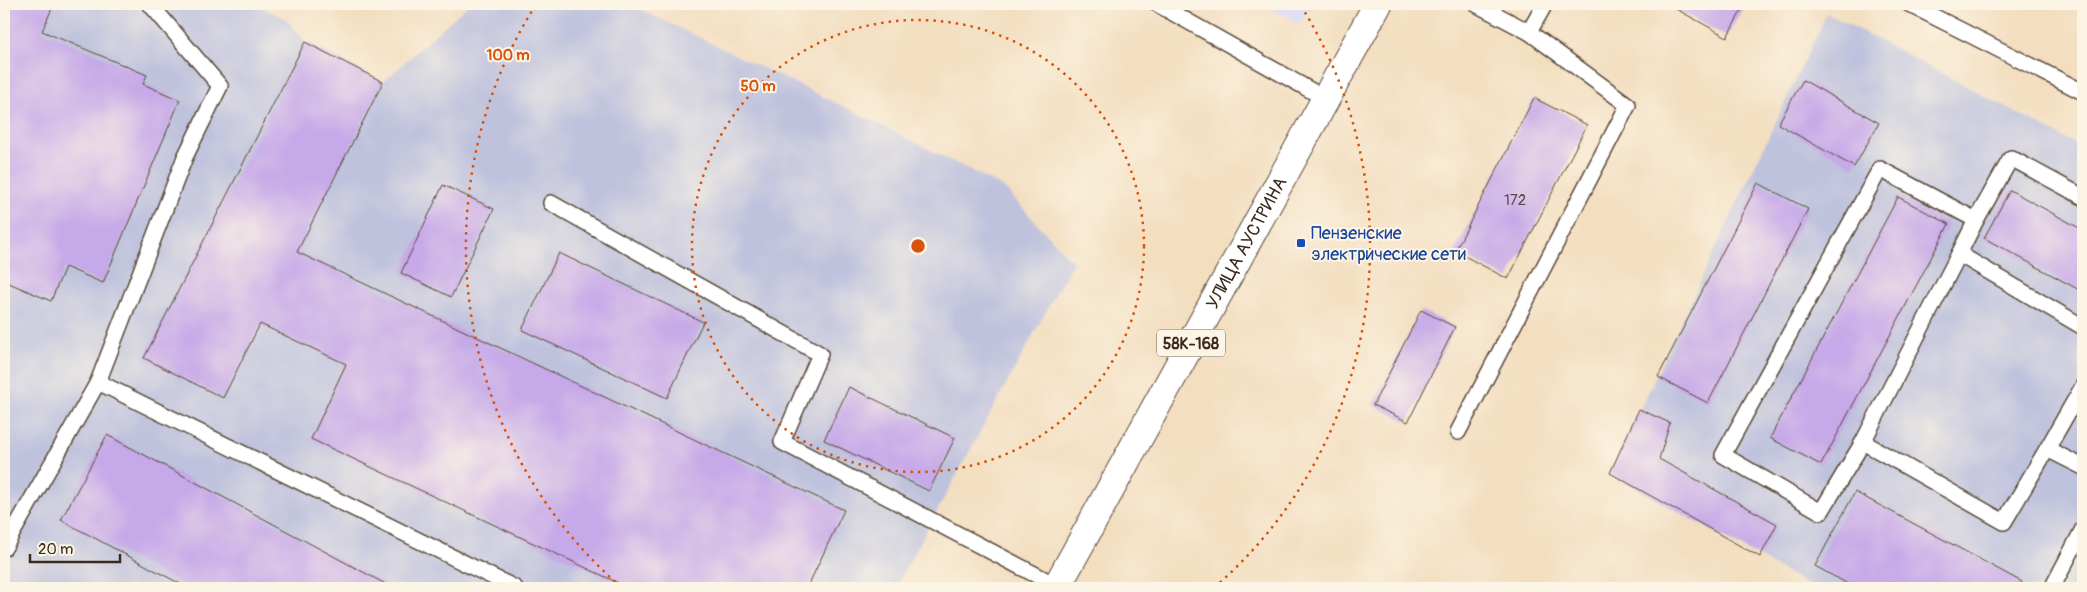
<svg xmlns="http://www.w3.org/2000/svg" width="2087" height="592" viewBox="0 0 2087 592" font-family="Pangolin,sans-serif">
  <style>
    .built { fill: #d7d7f8 }
    .industrial { fill: #bfc2dd }
    .building { fill: #c6a9e8 }
    .lines { fill: none; stroke-linecap: round; stroke-linejoin: round }
    .service-casing { stroke: #574536; stroke-width: 18 }
    .primary-casing { stroke: #574536; stroke-width: 30 }
    .service { stroke: #fff; stroke-width: 15 }
    .primary { stroke: #fff; stroke-width: 28 }
    .ring { fill: none; stroke: #d7540e; stroke-width: 2.5; stroke-dasharray: 2.5 5 }
    .transit-dot { fill: #1a4fb4; stroke: #fcf5e5; stroke-width: 2 }
    .labels { text-anchor: middle; stroke-width: 4; stroke-linejoin: round; paint-order: stroke }
    .number-label { font-size: 15px; fill: #5e4a50 }
    .shield { fill: #fcf5e5; stroke: #75675a; stroke-width: 1 }
    .shield-label { font-size: 16px; font-weight: bold; fill: #3b2a1e }
    .transit-label { font-size: 18px; fill: #164399; stroke: #fcf5e5; text-anchor: start }
    .street-label { font-size: 18px; fill: #3b2a1e; stroke: #fcf5e5 }
    .centre { fill: #d7540e; stroke: #fcf5e5; stroke-width: 2.5 }
    .ring-label { font-size: 15px; text-anchor: middle; font-weight: bold; fill: #d7540e; stroke: #fcf5e5; stroke-width: 4; stroke-linejoin: round; paint-order: stroke }
  </style>
  <rect width="100%" height="100%" fill="#fcf5e5"/>
  <filter id="ink" filterUnits="userSpaceOnUse"><feTurbulence type="fractalNoise" baseFrequency=".02" numOctaves="2"/><feDisplacementMap in="SourceGraphic" scale="10" xChannelSelector="R" yChannelSelector="G"/><feConvolveMatrix kernelMatrix="1 2 1 2 8 2 1 2 1" color-interpolation-filters="sRGB"/></filter>
  <filter id="wash" filterUnits="userSpaceOnUse"><feTurbulence type="fractalNoise" baseFrequency=".0096" numOctaves="4" result="noise"/><feDisplacementMap in="SourceGraphic" scale="20" xChannelSelector="R" yChannelSelector="G"/><feGaussianBlur stdDeviation="1.12" result="paint"/><feColorMatrix in="noise" values="0 0 0 0 0 0 0 0 0 0 0 0 0 0 0 0 0 1.4 0 .05"/><feComposite in="paint" operator="in"/></filter>
  <g filter="url(#wash)">
    <rect width="100%" height="100%" fill="#f3dec0"/>
    <!-- built -->
    <path class="built" d="M1263 4H1311L1300 24Z"/>
    <!-- industrial -->
    <g class="industrial">
      <path d="M4 4H255L286 19 305 42 383 82 469 4H629L851 110 1003 187 1073 262 895 588H4Z"/>
      <path d="M1827 13 2083 148V588H1813L1610 473Z"/>
    </g>
    <g id="blocks">
      <!-- building -->
      <g class="building">
        <path d="M4 4H54L42 31 147 75 143 84 180 100 103 283 65 267 51 301 4 281Z"/>
        <path d="M1667 4H1745L1727 37Z"/>
        <path d="M305 42 383 82 297 252 844 510 807 588H629L311 439 346 364 260 324 223 398 144 358Z"/>
        <path d="M1803 80 1879 123 1854 167 1778 124Z"/>
        <path d="M1534 98 1587 125 1508 279 1455 251Z"/>
        <path d="M1758 183 1808 209 1708 403 1658 377Z"/>
        <path d="M443 185 494 209 451 297 401 273Z"/>
        <path d="M2010 190 2083 230V292L1984 238Z"/>
        <path d="M1898 197 1949 224 1821 465 1770 438Z"/>
        <path d="M559 253 703 322 667 398 522 330Z"/>
        <path d="M1421 310 1455 327 1408 422 1373 405Z"/>
        <path d="M849 387 955 438 929 491 824 440Z"/>
        <path d="M1639 409 1670 423 1659 459 1777 524 1760 557 1610 473Z"/>
        <path d="M107 435 393 588H188L61 520Z"/>
        <path d="M1855 492 2022 582 2019 588H1855L1815 566Z"/>
      </g>
    </g>
  </g>
  <g filter="url(#ink)">
    <use href="#blocks" fill-opacity="0" stroke="#574536" stroke-width="1"/>
    <g class="lines">
      <defs>
        <g id="service">
          <path d="M1157 4 1326 99"/>
          <path d="M1476 4 1529 32 1545 4"/>
          <path d="M1909 4 2083 92"/>
          <path d="M551 203 820 354 782 442 1057 586"/>
          <path d="M1976 220 2011 158 2083 197"/>
          <path d="M98 382 185 157 220 86 150 4"/>
          <path d="M2083 386 2047 449 2083 467"/>
          <path d="M1458 432 1628 105 1529 32"/>
          <path d="M1863 442 1959 254"/>
          <path d="M2047 449 2004 522 1863 442 1821 512 1723 455 1880 169 1976 220 1959 254 2083 327"/>
          <path d="M4 548 98 382 515 588"/>
          <path d="M2052 588 2083 529"/>
        </g>
        <g id="primary">
          <path id="s1" d="M1056 588 1378 4"/>
        </g>
      </defs>
      <!-- service casing -->
      <use href="#service" class="service-casing"/>
      <!-- primary casing -->
      <use href="#primary" class="primary-casing"/>
      <!-- service -->
      <use href="#service" class="service"/>
      <!-- primary -->
      <use href="#primary" class="primary"/>
    </g>
  </g>
  <!-- distance rings -->
  <g class="ring">
    <circle cx="918" cy="246" r="226"/>
    <path d="M621 587A452 452 0 0 1 535 6M1301 6A452 452 0 0 1 1215 587"/>
  </g>
  <!-- markers -->
  <rect class="transit-dot" x="1296" y="238" width="10" height="10" rx="2.5"/>
  <g class="labels">
    <!-- number labels -->
    <g class="number-label">
      <text x="1515" y="205">172</text>
    </g>
    <!-- shield labels -->
    <rect class="shield" x="1157" y="329.5" width="68" height="27" rx="4"/>
    <g class="shield-label">
      <text x="1191" y="349">58К-168</text>
    </g>
    <!-- transit labels -->
    <g class="transit-label">
      <text x="1311" y="239">Пензенские<tspan x="1311" dy="21">электрические сети</tspan></text>
    </g>
    <!-- street labels -->
    <g class="street-label">
      <text dy="6" stroke="none"><textPath href="#s1" startOffset="394">УЛИЦА АУСТРИНА</textPath></text>
    </g>
  </g>
  <circle cx="918" cy="246" r="8" class="centre"/>
  <g class="ring-label">
    <text x="508" y="60">100 m</text>
    <text x="758" y="91">50 m</text>
  </g>
  <!-- margin -->
  <rect width="2087" height="592" fill="none" stroke="#fcf5e5" stroke-width="20"/>
  <!-- scale -->
  <path d="M30 554v8h90v-8" fill="none" stroke="#3b2a1e" stroke-width="2.5"/>
  <text x="38" y="554" font-size="15" fill="#3b2a1e" stroke="#fcf5e5" stroke-width="4" paint-order="stroke">20 m</text>
</svg>
